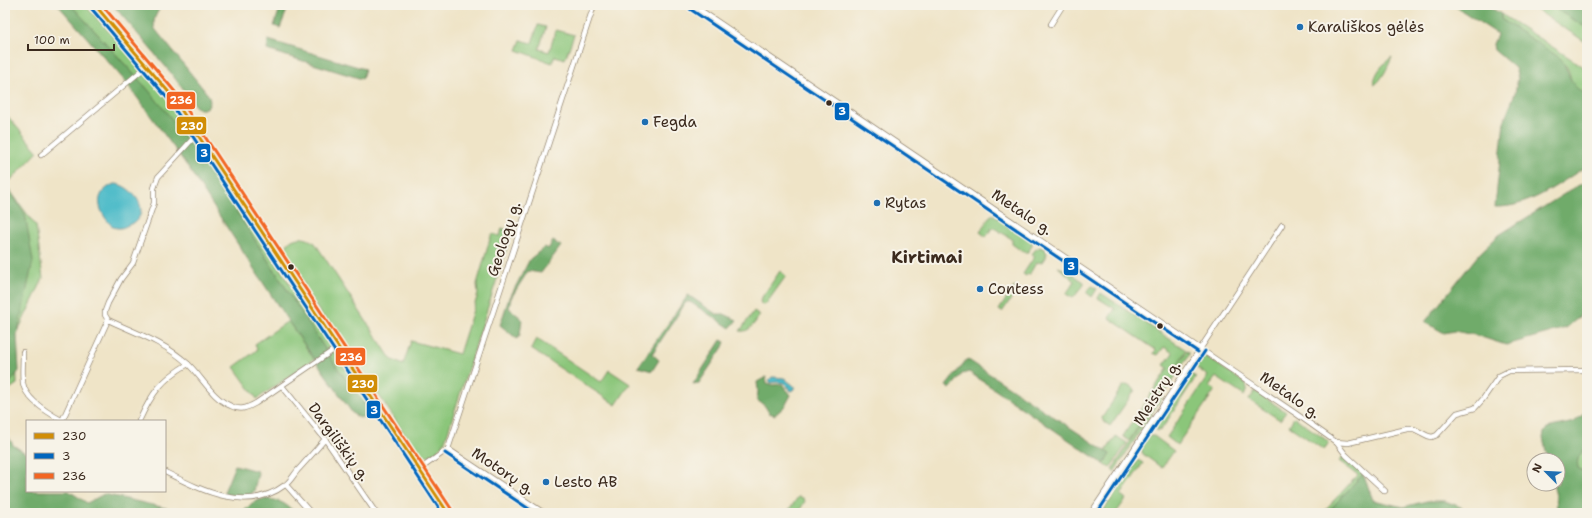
<svg xmlns="http://www.w3.org/2000/svg" width="1592" height="518" viewBox="0 0 1592 518" font-family="'Shantell Sans',sans-serif">
  <style>
    .green { fill: #8bc67a; stroke: #63784c }
    .forest { fill: #70ab6a; stroke: #566a44 }
    .water { fill: #4fbcc9; stroke: #457374 }
    .lines { fill: none; stroke-linecap: round; stroke-linejoin: round }
    .street-casing { stroke: #958772; stroke-width: 6 }
    .primary-casing { stroke: #958772; stroke-width: 9 }
    .street { stroke: #fff; stroke-width: 4.5 }
    .primary { stroke: #fff; stroke-width: 7 }
    .bus-1-casing { stroke: #f7f3e8; stroke-width: 6 }
    .bus-2-casing { stroke: #f7f3e8; stroke-width: 6 }
    .bus-3-casing { stroke: #f7f3e8; stroke-width: 6 }
    .bus-1 { stroke: #d18d06; stroke-width: 3 }
    .bus-2 { stroke: #0065bd; stroke-width: 3 }
    .bus-3 { stroke: #f26522; stroke-width: 3 }
    .poi-dot { fill: #1f6fb2; stroke: #f7f3e8; stroke-width: 1.5 }
    .bus-dot { fill: #3b2a1e; stroke: #f7f3e8; stroke-width: 1.5 }
    .labels { text-anchor: middle; stroke-width: 4; stroke-linejoin: round; paint-order: stroke }
    .poi-label { font-size: 15px; fill: #3b2a1e; stroke: #f7f3e8; text-anchor: start }
    .street-label { font-size: 15px; fill: #3b2a1e; stroke: #f7f3e8 }
    .quarter-label { font-size: 17px; font-weight: bold; fill: #3b2a1e; stroke: #f7f3e8 }
    .line-badge { stroke: #f7f3e8; stroke-width: 1.5 }
    .badge-label { font-size: 11px; text-anchor: middle; font-weight: bold; fill: #fff }
  </style>
  <rect width="100%" height="100%" fill="#f7f3e8"/>
  <filter id="ink" filterUnits="userSpaceOnUse"><feTurbulence type="fractalNoise" baseFrequency=".025" numOctaves="2"/><feDisplacementMap in="SourceGraphic" scale="8" xChannelSelector="R" yChannelSelector="G"/><feConvolveMatrix kernelMatrix="1 2 1 2 8 2 1 2 1" color-interpolation-filters="sRGB"/></filter>
  <filter id="wash" filterUnits="userSpaceOnUse"><feTurbulence type="fractalNoise" baseFrequency=".012" numOctaves="4" result="noise"/><feDisplacementMap in="SourceGraphic" scale="16" xChannelSelector="R" yChannelSelector="G"/><feGaussianBlur stdDeviation="0.9" result="paint"/><feColorMatrix in="noise" values="0 0 0 0 0 0 0 0 0 0 0 0 0 0 0 0 0 1.4 0 .05"/><feComposite in="paint" operator="in"/></filter>
  <g filter="url(#wash)">
    <rect width="100%" height="100%" fill="#efe4c7"/>
    <!-- green -->
    <g class="green">
      <path d="M71 5H85L144 70 168 100 197 142 370 406 364 404 336 366 215 178 150 92Z"/>
      <path d="M1529 5H1549L1587 28V43Z"/>
      <path d="M1501 14 1587 69V94C1565 86 1574 73 1564 64 1544 47 1522 34 1501 19Z"/>
      <path d="M538 25 546 27 539 49 549 52 556 30 574 35 565 59 555 56 552 63 517 50 521 40 532 43Z"/>
      <path d="M1392 57C1389 65 1381 82 1374 85 1374 73 1383 64 1392 57Z"/>
      <path d="M5 113 38 152 6 185 36 226 43 279 16 335 17 384 5 392Z"/>
      <path d="M991 215H994L1032 241V246L1028 252H1023L1012 244V239L994 228H992L986 237 980 232Z"/>
      <path d="M502 228 512 232 445 441C441 449 430 458 422 457L417 454 381 398 373 391 304 289 305 287 297 272 298 271C294 265 288 263 286 254 283 242 296 235 307 239 310 240 313 242 315 243L391 359 403 365 411 341 459 354 478 294 477 284 490 239 492 234 500 236Z"/>
      <path d="M1040 247 1045 249 1047 254 1042 262 1036 263 1029 275 1028 274 1026 276 1023 274 1035 256 1032 254 1035 250Z"/>
      <path d="M1058 267 1066 270 1084 282V285L1073 298 1066 294 1075 281Z"/>
      <path d="M780 271 786 276 766 304 763 305 761 304 760 300Z"/>
      <path d="M1092 286 1097 289 1092 297 1086 292Z"/>
      <path d="M1014 287 1016 288 1011 295 1013 296 1002 312 999 310Z"/>
      <path d="M1101 293 1186 350 1174 371 1187 351 1189 352V355L1114 472 1112 470 1163 388 1129 441 1123 436 1168 368 1164 365 1173 353 1164 347 1158 355 1153 353 1156 350 1109 318 1115 309 1098 298Z"/>
      <path d="M754 311 760 315C755 322 750 333 740 331Z"/>
      <path d="M288 321 314 359 257 399 234 367 257 350 255 344Z"/>
      <path d="M537 339 601 382 609 370 630 384 616 405 531 349Z"/>
      <path d="M1201 356 1207 357 1246 384 1247 389 1244 396 1243 395 1216 377 1209 386 1215 390 1177 445 1167 437 1208 376 1194 366Z"/>
      <path d="M1189 374H1191L1196 377 1161 430 1157 431 1156 424Z"/>
      <path d="M1125 385 1131 386 1135 390 1110 426 1103 421 1102 418 1122 387Z"/>
      <path d="M1255 391 1286 412 1280 420 1249 400Z"/>
      <path d="M1294 417 1329 442 1324 450 1289 426Z"/>
      <path d="M1116 436 1127 443 1110 468 1104 464 1110 454 1106 451Z"/>
      <path d="M1150 436H1154L1174 451 1162 468 1143 454C1139 447 1144 440 1150 436Z"/>
      <path d="M1585 449H1587V474L1578 468C1576 459 1579 455 1585 449Z"/>
      <path d="M1343 457 1363 474 1327 513H1322L1358 475 1339 461Z"/>
      <path d="M1138 460 1143 463 1121 495 1126 499 1116 513H1106L1103 511Z"/>
      <path d="M798 497 803 498 805 501 798 513H787Z"/>
    </g>
    <!-- forest -->
    <g class="forest">
      <path d="M58 5H71L150 92 175 123 215 178 336 366 364 404 370 406 374 412 360 418 353 414 288 321 183 160 125 81Z"/>
      <path d="M113 5H162C157 13 152 19 155 29L209 96 210 102 208 107C202 110 200 110 195 106L171 73Z"/>
      <path d="M281 5H289L280 28 274 26Z"/>
      <path d="M1453 5H1487L1501 14V19L1560 58C1571 72 1568 87 1587 94V166C1559 183 1530 208 1495 207L1504 122 1515 93 1518 78 1515 68 1494 50 1493 44 1497 35 1496 33Z"/>
      <path d="M1549 5H1587V28Z"/>
      <path d="M268 40 365 69 362 79 267 50Z"/>
      <path d="M1587 182V305L1578 318 1566 328 1506 345 1475 335 1454 331 1444 333 1425 322 1479 254 1499 235 1577 186Z"/>
      <path d="M5 184 25 214 33 261 17 335 19 371 5 389Z"/>
      <path d="M553 241 561 246 541 273 528 271 511 298 509 308 522 319 520 335 517 339 500 325 508 301 530 259 545 247 548 249Z"/>
      <path d="M688 295 716 314H724L737 320 730 328 690 302H686L652 354 659 360 652 371 638 367Z"/>
      <path d="M721 340 725 342 723 347 699 383 693 384Z"/>
      <path d="M967 359 1110 454 1104 464 969 372 962 374 950 389 946 386Z"/>
      <path d="M766 377 767 383 773 385 782 384 791 395 785 406 775 415 769 413 765 406 757 400 758 391 757 382Z"/>
      <path d="M1587 411V449C1579 453 1576 459 1578 468L1587 474V513H1551L1557 508 1556 496 1553 484H1558V460H1548L1543 438 1544 433 1547 428 1574 422Z"/>
      <path d="M5 430 13 445 27 454V491H69L87 503 104 494 179 511 203 513H5Z"/>
      <path d="M235 465 257 471 258 473 254 491 250 496 227 495 224 492Z"/>
      <path d="M1363 474 1373 500 1403 507 1427 501H1445L1461 507 1467 513H1327Z"/>
      <path d="M262 499C279 499 283 502 296 513H242L252 503Z"/>
    </g>
    <!-- water -->
    <g class="water">
      <path d="M114 184C128 183 151 207 136 221 135 223 130 224 128 225 123 228 119 229 113 227 99 213 91 194 114 184Z"/>
      <path d="M772 377 784 378 794 386V389L791 391C789 390 789 388 787 386 784 381 776 382 771 383L769 380Z"/>
    </g>
  </g>
  <g filter="url(#ink)">
    <g class="lines">
      <defs>
        <g id="street">
          <path d="M693 5 1295 413 1336 442 1346 455 1385 491"/>
          <path d="M1051 24 1063 5"/>
          <path d="M41 155 147 66"/>
          <path d="M108 320 105 315V311L108 303 121 279 133 263 154 203V188L158 177 198 133"/>
          <path d="M23 352C23 362 22 373 23 383 25 399 50 414 63 421"/>
          <path d="M282 386 325 439 376 513"/>
          <path d="M62 421 108 320C134 332 166 343 188 364 202 377 212 398 231 406 240 411 247 408 256 403L338 347"/>
          <path d="M139 421C152 393 161 380 188 364"/>
          <path d="M1336 442 1348 443 1407 429H1414L1428 436 1432 437 1437 435 1457 413 1475 408 1483 399 1499 376 1509 371 1587 370"/>
          <path d="M448 449 544 513"/>
          <path d="M420 469 448 449 594 5"/>
          <path d="M165 472C201 490 247 514 285 485 290 482 293 476 297 471 306 461 316 450 325 439"/>
          <path d="M286 485 311 513"/>
          <path d="M1091 513 1132 452 1282 225"/>
        </g>
        <path id="primary" d="M95 5 172 96 420 469 448 513"/>
      </defs>
      <!-- street casing -->
      <use href="#street" class="street-casing"/>
      <!-- primary casing -->
      <use href="#primary" class="primary-casing"/>
      <!-- street -->
      <use href="#street" class="street"/>
      <!-- primary -->
      <use href="#primary" class="primary"/>
      <defs>
        <path id="bus-1" d="M95 5 172 96 448 513"/>
        <g id="bus-2">
          <path d="M91 8 168 99 442 513"/>
          <path d="M690 9 1198 352"/>
          <path d="M445 453 535 513"/>
          <path d="M1097 513 1205 351"/>
        </g>
        <path id="bus-3" d="M102 5 176 93 452 510"/>
      </defs>
      <!-- bus-1 casing -->
      <use href="#bus-1" class="bus-1-casing"/>
      <!-- bus-2 casing -->
      <use href="#bus-2" class="bus-2-casing"/>
      <!-- bus-3 casing -->
      <use href="#bus-3" class="bus-3-casing"/>
      <!-- bus-1 -->
      <use href="#bus-1" class="bus-1"/>
      <!-- bus-2 -->
      <use href="#bus-2" class="bus-2"/>
      <!-- bus-3 -->
      <use href="#bus-3" class="bus-3"/>
    </g>
  </g>
  <!-- markers -->
  <g class="poi-dot">
    <circle cx="1300" cy="27" r="4"/>
    <circle cx="645" cy="122" r="4"/>
    <circle cx="877" cy="203" r="4"/>
    <circle cx="980" cy="289" r="4"/>
    <circle cx="546" cy="482" r="4"/>
  </g>
  <g class="bus-dot">
    <circle cx="829" cy="103" r="3.5"/>
    <circle cx="291" cy="267" r="3.5"/>
    <circle cx="1160" cy="326" r="3.5"/>
  </g>
  <g class="labels">
    <!-- poi labels -->
    <g class="poi-label">
      <text x="1308" y="32">Karališkos gėlės</text>
      <text x="653" y="127">Fegda</text>
      <text x="885" y="208">Rytas</text>
      <text x="988" y="294">Contess</text>
      <text x="554" y="487">Lesto AB</text>
    </g>
    <!-- street labels -->
    <g class="street-label">
      <text transform="translate(1022 212) rotate(34)" y="5">Metalo g.</text>
      <text transform="translate(504 239) rotate(-72)" y="5">Geologų g.</text>
      <text transform="translate(1157 393) rotate(-57)" y="5">Meistrų g.</text>
      <text transform="translate(1290 395) rotate(35)" y="5">Metalo g.</text>
      <text transform="translate(339 442) rotate(54)" y="5">Dargiliškių g.</text>
      <text transform="translate(503 471) rotate(34)" y="5">Motorų g.</text>
    </g>
    <!-- quarter labels -->
    <g class="quarter-label">
      <text x="927" y="263">Kirtimai</text>
    </g>
  </g>
  <g class="line-badge">
    <rect x="166" y="91" width="30" height="19" rx="4" fill="#f26522"/>
    <rect x="834" y="102" width="16" height="19" rx="4" fill="#0065bd"/>
    <rect x="176" y="116" width="31" height="19" rx="4" fill="#d18d06"/>
    <rect x="196" y="143" width="15" height="20" rx="4" fill="#0065bd"/>
    <rect x="1063" y="257" width="16" height="19" rx="4" fill="#0065bd"/>
    <rect x="335" y="347" width="31" height="19" rx="4" fill="#f26522"/>
    <rect x="347" y="374" width="31" height="19" rx="4" fill="#d18d06"/>
    <rect x="366" y="400" width="15" height="19" rx="4" fill="#0065bd"/>
  </g>
  <g class="badge-label">
    <text x="181" y="104">236</text>
    <text x="842" y="115">3</text>
    <text x="192" y="130">230</text>
    <text x="204" y="157">3</text>
    <text x="1071" y="270">3</text>
    <text x="351" y="361">236</text>
    <text x="363" y="388">230</text>
    <text x="374" y="414">3</text>
  </g>
  <!-- margin -->
  <rect width="1592" height="518" fill="none" stroke="#f7f3e8" stroke-width="20"/>
  <!-- legend -->
  <rect x="26" y="420" width="140" height="72" fill="#f7f3e8" stroke="#aca397"/>
  <rect x="34" y="433" width="20" height="6" fill="#d18d06" stroke="#aca397"/>
  <text x="62" y="440" font-size="12" fill="#3b2a1e">230</text>
  <rect x="34" y="453" width="20" height="6" fill="#0065bd" stroke="#aca397"/>
  <text x="62" y="460" font-size="12" fill="#3b2a1e">3</text>
  <rect x="34" y="473" width="20" height="6" fill="#f26522" stroke="#aca397"/>
  <text x="62" y="480" font-size="12" fill="#3b2a1e">236</text>
  <!-- north arrow -->
  <g transform="translate(1546 472) rotate(294)"><circle r="19" fill="#f7f3e8" stroke="#aca397"/>
  <path d="M0-3L7 15L0 10L-7 15Z" fill="#1f6fb2"/>
  <text y="-6" font-size="11" font-weight="bold" text-anchor="middle" fill="#3b2a1e">N</text>
  </g>
  <!-- scale -->
  <path d="M28 44v6h86v-6" fill="none" stroke="#3b2a1e" stroke-width="2"/>
  <text x="34" y="44" font-size="12" fill="#3b2a1e" stroke="#f7f3e8" stroke-width="3" paint-order="stroke">100 m</text>
</svg>
